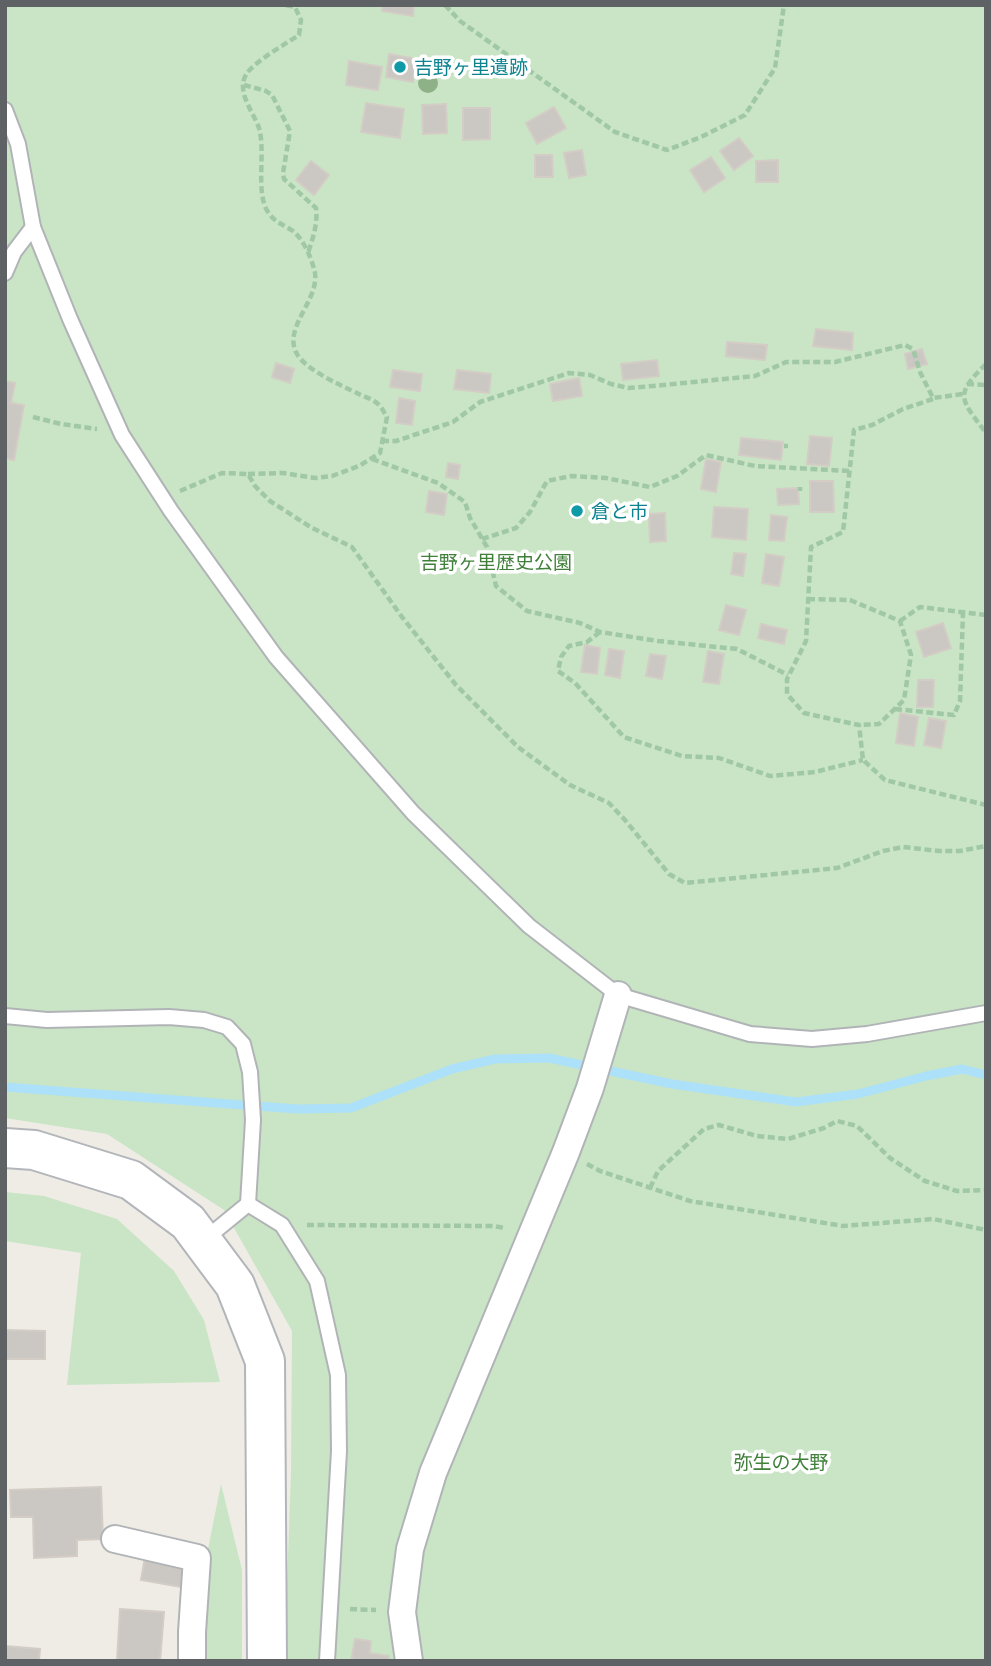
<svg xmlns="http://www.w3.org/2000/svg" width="991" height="1666" viewBox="0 0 991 1666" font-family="Figtree,'Noto Sans JP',sans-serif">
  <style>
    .green { fill: #c9e5c5 }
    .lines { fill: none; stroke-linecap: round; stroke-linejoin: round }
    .stream { stroke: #ace1f9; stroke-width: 9 }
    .building { fill: #cbc7c3; stroke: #d3cdc5; stroke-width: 2 }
    .lane-casing { stroke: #b1b4b7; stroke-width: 18 }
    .street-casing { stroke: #b1b4b7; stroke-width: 30 }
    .secondary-casing { stroke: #b2b6ba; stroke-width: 42 }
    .path { stroke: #a0c8a6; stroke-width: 4.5; stroke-dasharray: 7 3.5; stroke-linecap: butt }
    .lane { stroke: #fff; stroke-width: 14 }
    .street { stroke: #fff; stroke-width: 26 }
    .secondary { stroke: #fff; stroke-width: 38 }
    .tree { fill: #8fb187 }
    .culture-dot { fill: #0f9aa8; stroke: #fff; stroke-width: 2.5 }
    .labels { text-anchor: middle; stroke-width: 7; stroke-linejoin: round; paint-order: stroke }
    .culture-label { font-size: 19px; fill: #0d838f; stroke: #fff; text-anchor: start }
    .park-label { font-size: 19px; fill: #40803a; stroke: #fff }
  </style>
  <rect width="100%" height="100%" fill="#efece6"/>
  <!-- green -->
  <g class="green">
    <path d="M5 5H986V1661H286V1614L291 1472 292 1331 224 1210 107 1134 5 1118Z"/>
    <path d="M5 1192 44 1196 117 1219 174 1271 204 1320 220 1382 67 1385 81 1253 5 1241Z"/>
    <path d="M221 1484 242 1570V1661H204L206 1559Z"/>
  </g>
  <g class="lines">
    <!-- stream -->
    <path class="stream" d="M5 1087 297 1109 351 1108 452 1069 495 1059 549 1058 672 1084 796 1102 858 1094 926 1076 962 1069 986 1075"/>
  </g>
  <!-- building -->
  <g class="building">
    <path d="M383 5H414L413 16 382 11Z"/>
    <path d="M389 54 417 59 413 82 386 77Z"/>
    <path d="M349 61 382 67 378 90 346 85Z"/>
    <path d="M366 103 404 109 400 138 361 132Z"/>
    <path d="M446 104 447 133 423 134 422 105Z"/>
    <path d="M554 107 566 128 537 144 526 123Z"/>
    <path d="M463 108H490V139L463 140Z"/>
    <path d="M739 138 753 156 734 170 720 151Z"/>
    <path d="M582 150 586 175 569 178 564 153Z"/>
    <path d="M535 155H552L553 177H535Z"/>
    <path d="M711 157 725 178 704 192 690 170Z"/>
    <path d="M778 160V182H756V161Z"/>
    <path d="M311 161 329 175 314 195 296 180Z"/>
    <path d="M816 329 853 333 852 350 813 346Z"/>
    <path d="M727 342 767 345 765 360 726 356Z"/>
    <path d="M922 349 927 364 908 369 905 354Z"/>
    <path d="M657 360 659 376 623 380 621 364Z"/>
    <path d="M276 363 294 369 290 383 272 377Z"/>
    <path d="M393 370 422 374 420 391 390 387Z"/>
    <path d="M457 370 491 374 489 393 454 389Z"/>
    <path d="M579 378 582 396 553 401 550 384Z"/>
    <path d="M5 381 15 383 11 403 24 405 14 460 5 458Z"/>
    <path d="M399 398 415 401 412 425 396 423Z"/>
    <path d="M810 436 832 438 829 466 807 464Z"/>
    <path d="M741 438 783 442 781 460 739 455Z"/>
    <path d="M706 459 721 462 716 492 701 489Z"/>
    <path d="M448 463 460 465 458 479 446 477Z"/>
    <path d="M810 481H833L834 512H810Z"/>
    <path d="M798 488 799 504 778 505 777 489Z"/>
    <path d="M429 491 447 494 444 515 426 512Z"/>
    <path d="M714 507 748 509 746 540 712 537Z"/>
    <path d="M665 513 666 541 650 542 649 514Z"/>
    <path d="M771 515 787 517 784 541 769 540Z"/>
    <path d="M734 553 746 554 743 576 731 574Z"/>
    <path d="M766 554 784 557 779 586 762 583Z"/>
    <path d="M726 605 746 610 739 635 719 630Z"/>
    <path d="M943 623 951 648 924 657 916 632Z"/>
    <path d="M761 624 787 630 784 644 758 638Z"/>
    <path d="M585 645 600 648 597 674 581 672Z"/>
    <path d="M609 649 624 651 620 678 605 675Z"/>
    <path d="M708 651 724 654 719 684 703 682Z"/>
    <path d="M650 654 666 656 662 679 646 676Z"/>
    <path d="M918 680H934L933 707H917Z"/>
    <path d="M900 713 918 717 914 746 896 743Z"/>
    <path d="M929 718 946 721 941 748 924 745Z"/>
    <path d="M5 1330 45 1331V1359H5Z"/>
    <path d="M101 1487 103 1539 77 1540V1556L34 1558 33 1517H11L10 1490Z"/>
    <path d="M145 1557 186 1563 182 1587 141 1580Z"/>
    <path d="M120 1609 164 1612 160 1661H117Z"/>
    <path d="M355 1639 371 1641 370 1653 389 1656 388 1661H351Z"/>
    <path d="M5 1646 40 1649 39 1661H5Z"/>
  </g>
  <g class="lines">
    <defs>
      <g id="lane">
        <path d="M5 110 18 144 33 227 70 319 122 435 171 511 276 657 413 813 529 926 618 995 750 1034 812 1039 867 1034 986 1013"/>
        <path d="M5 273 14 252 33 227"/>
        <path d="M5 1016 47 1020 169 1017 204 1020 227 1027 243 1044 250 1072 253 1120 248 1204"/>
        <path d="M204 1240 248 1204 282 1225 317 1281 338 1375 339 1451 327 1661"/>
      </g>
      <g id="street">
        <path d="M115 1539 197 1558 192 1632V1661"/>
        <path d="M409 1661 402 1612 410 1549 433 1473 566 1152 590 1088 618 995"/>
      </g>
      <path id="secondary" d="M5 1148 34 1150 131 1180 188 1222 235 1285 265 1361 267 1661"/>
    </defs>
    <!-- lane casing -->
    <use href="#lane" class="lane-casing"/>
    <!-- street casing -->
    <use href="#street" class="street-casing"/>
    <!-- secondary casing -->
    <use href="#secondary" class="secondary-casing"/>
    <!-- path -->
    <g class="path">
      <path d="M445 5 460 21 615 132 667 150 701 137 745 115 775 68 784 5"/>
      <path d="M244 85 266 91 272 95 290 131 283 173 284 179 316 208C318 223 313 238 308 253"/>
      <path d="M986 364C953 396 961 399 986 433"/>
      <path d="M967 384 986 385"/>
      <path d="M933 399 903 409 872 425 854 430 843 532 811 547 806 641 787 679V694L804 713 859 725 863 760 885 780 986 805"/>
      <path d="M33 417 61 424 97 429"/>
      <path d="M382 441H396L453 422 480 402 569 373 590 375 611 384 628 388 653 386 755 376 786 362H835L905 345 913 349 920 372 933 398 963 394"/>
      <path d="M784 446H788"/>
      <path d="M372 459 438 483 465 502 470 518 487 547 496 586 527 611 580 623 600 632 658 641 737 649 788 675"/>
      <path d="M248 474 283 473 315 478 332 476 359 466 380 453 387 417C384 413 382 407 378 404 373 399 365 397 359 394 342 386 306 370 297 354 282 328 319 301 315 273 312 259 304 240 293 231 284 225 274 222 268 212 255 193 266 151 259 128 253 111 235 91 247 73 256 61 285 44 299 35L301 20 295 7 284 5"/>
      <path d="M800 487V491"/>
      <path d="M180 491 222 473 248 474 255 486 270 501 312 528 352 547 402 617 456 685 518 747 570 785 609 803 625 820 669 874 685 883 837 868 883 851 903 847 939 851H960L986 846"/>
      <path d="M482 539 516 528 530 512 547 481 571 476 606 478 650 487 677 476 706 455 755 466 850 471"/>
      <path d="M808 599 850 600 900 621 911 655 904 700 879 724 859 725"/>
      <path d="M900 621 920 607 986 615"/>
      <path d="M600 632 587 642 569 646 561 657 558 671 575 683 624 737 682 756 719 758 770 776 815 772 863 760"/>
      <path d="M895 709 954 715 960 701 963 613"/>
      <path d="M587 1164 600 1171 690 1201 843 1226 933 1219 986 1230"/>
      <path d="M650 1188 658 1171 704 1129 719 1125 757 1136 788 1139 824 1128 837 1121 857 1126 890 1158 925 1181 957 1191 986 1190"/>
      <path d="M307 1225 493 1226 505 1228"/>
      <path d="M350 1609 376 1610"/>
    </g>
    <!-- lane -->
    <use href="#lane" class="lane"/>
    <!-- street -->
    <use href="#street" class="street"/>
    <!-- secondary -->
    <use href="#secondary" class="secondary"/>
  </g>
  <!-- trees -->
  <circle class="tree" cx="428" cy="83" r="10"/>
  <!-- markers -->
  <g class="culture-dot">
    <circle cx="400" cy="67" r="7"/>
    <circle cx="577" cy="511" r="7"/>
  </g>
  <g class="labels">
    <!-- culture labels -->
    <g class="culture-label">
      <text x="414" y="74">吉野ヶ里遺跡</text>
      <text x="591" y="518">倉と市</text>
    </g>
    <!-- park labels -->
    <g class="park-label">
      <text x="496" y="569">吉野ヶ里歴史公園</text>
      <text x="781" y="1469">弥生の大野</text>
    </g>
  </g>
  <!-- border -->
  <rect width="991" height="1666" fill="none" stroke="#5e6265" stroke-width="14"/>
</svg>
